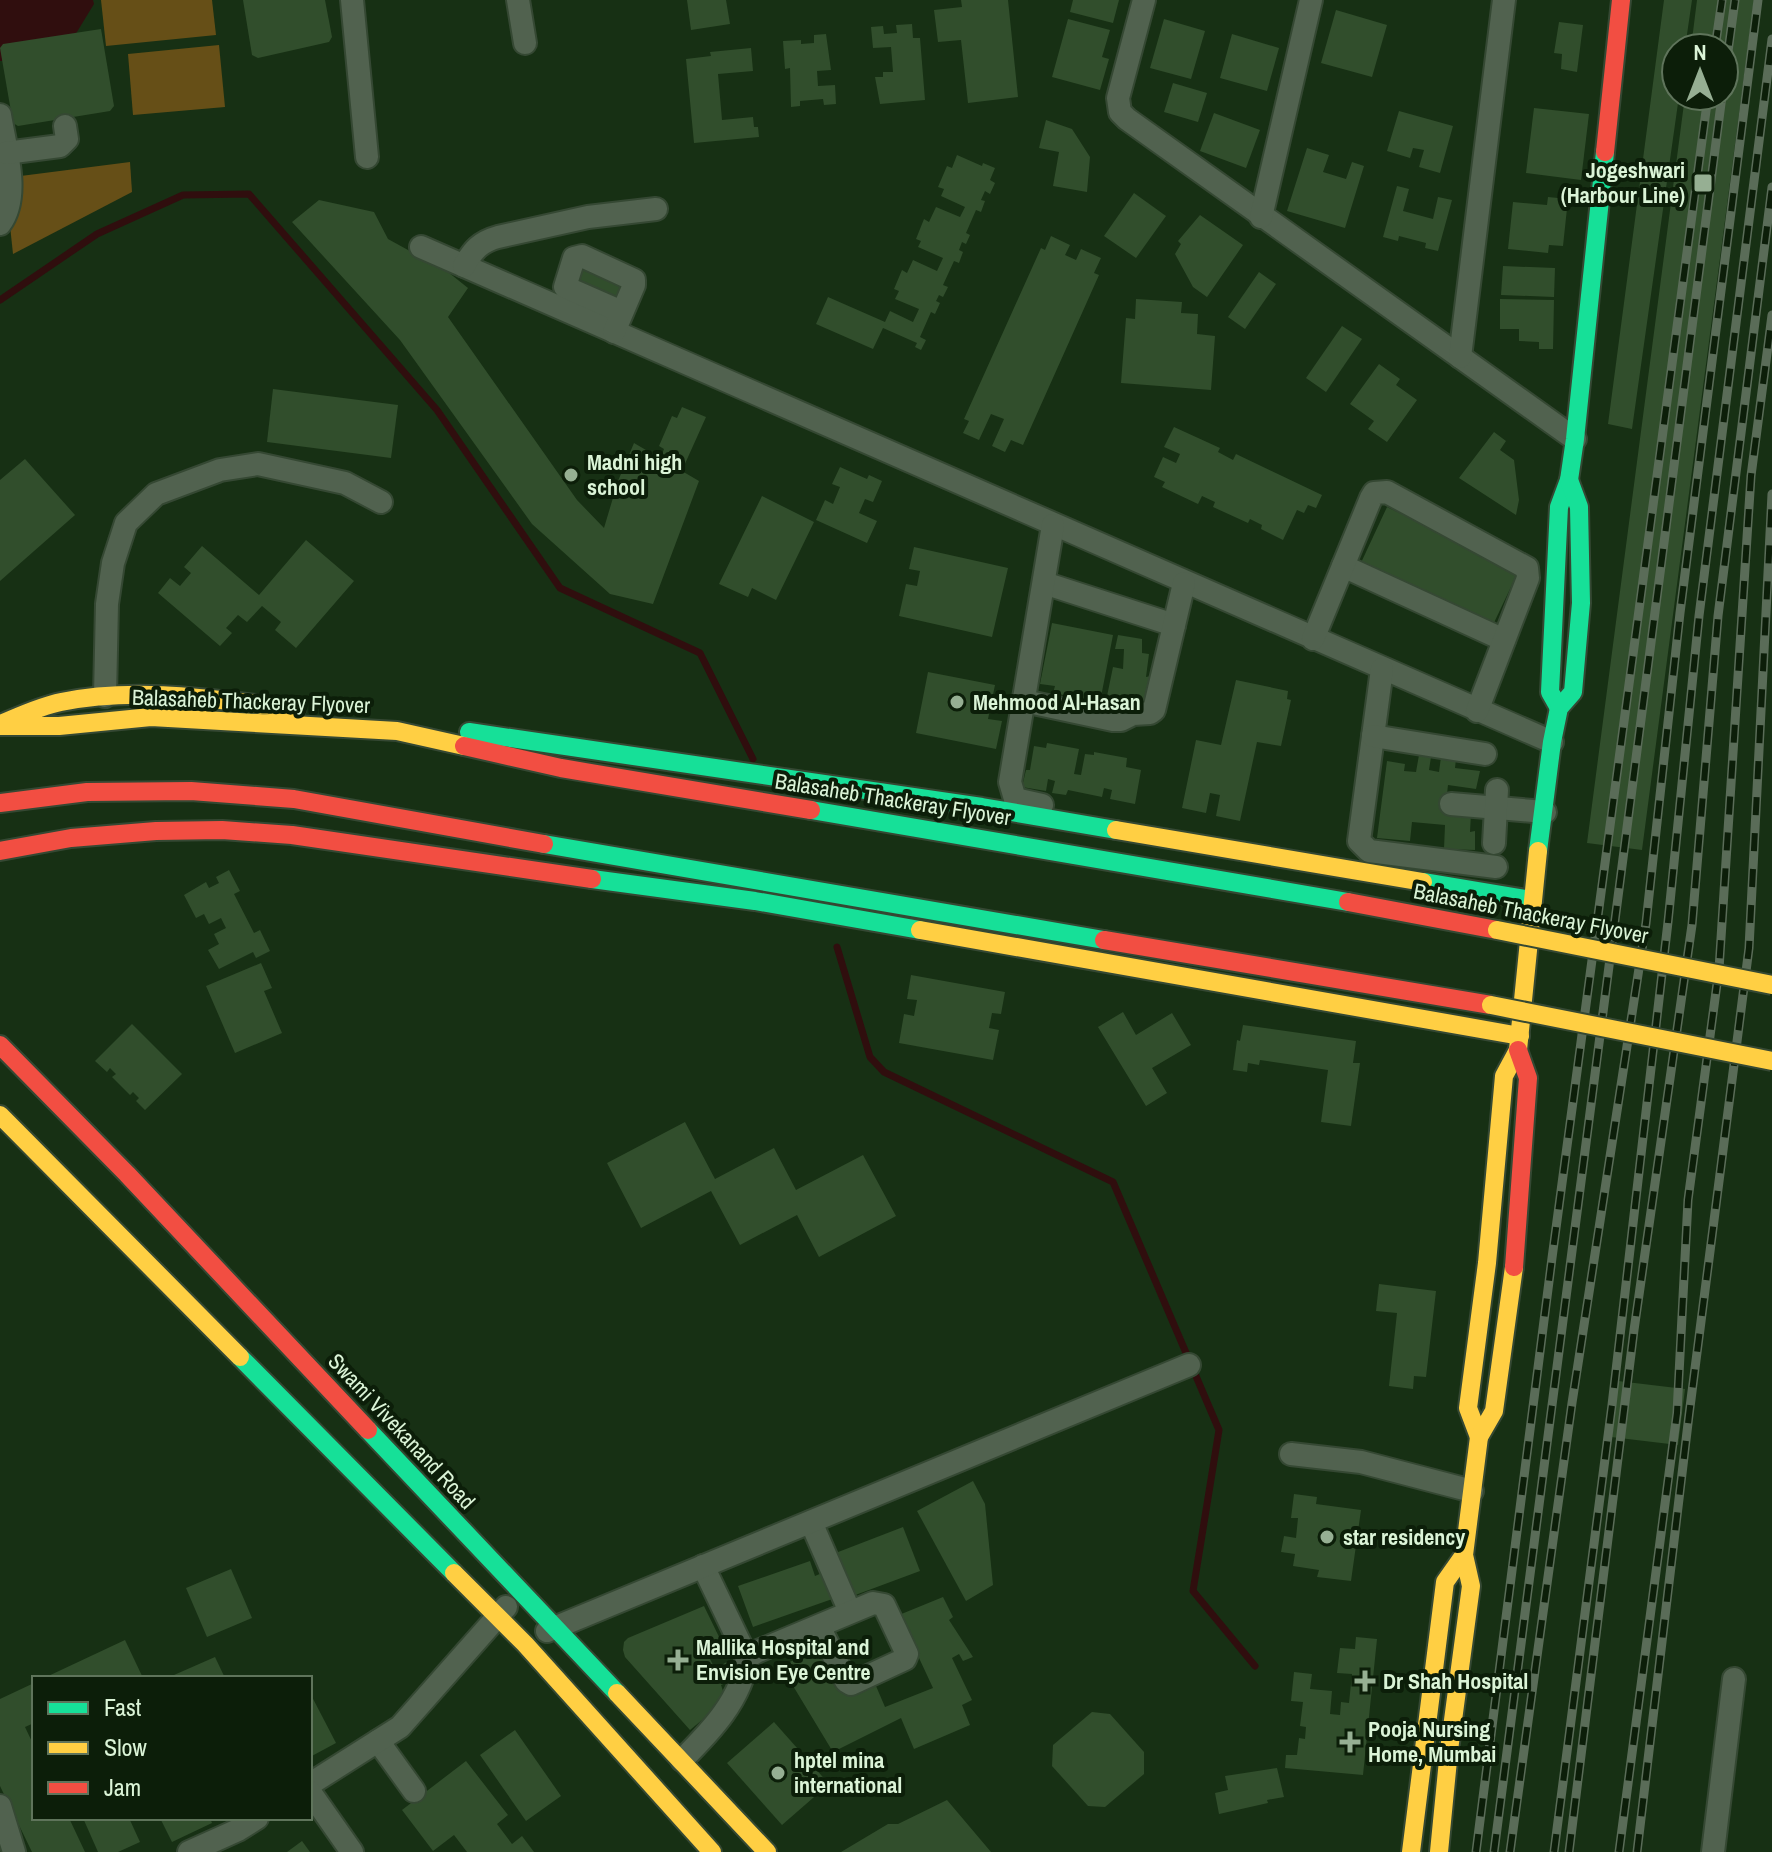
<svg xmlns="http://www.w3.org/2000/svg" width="1772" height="1852" viewBox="0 0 1772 1852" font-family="'Archivo Narrow',sans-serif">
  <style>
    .green { fill: #664f17 }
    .water { fill: #300e0e }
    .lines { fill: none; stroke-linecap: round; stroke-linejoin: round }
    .stream { stroke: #300e0e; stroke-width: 7 }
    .building { fill: #314e2c }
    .street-casing { stroke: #354833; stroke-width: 26 }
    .fast-casing { stroke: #354833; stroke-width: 22 }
    .slow-casing { stroke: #354833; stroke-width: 22 }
    .jam-casing { stroke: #354833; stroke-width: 22 }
    .street { stroke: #51624f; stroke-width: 22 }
    .fast { stroke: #16e098; stroke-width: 18 }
    .slow { stroke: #ffcf43; stroke-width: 18 }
    .jam { stroke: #f24e42; stroke-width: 18 }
    .rail-casing { stroke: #5a6c58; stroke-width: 9 }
    .rail { stroke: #0c1e09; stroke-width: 6; stroke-dasharray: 18; stroke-linecap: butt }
    .slow-bridge-casing { stroke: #354833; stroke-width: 22; stroke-linecap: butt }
    .slow-bridge { stroke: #ffcf43; stroke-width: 18 }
    .poi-dot { fill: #96af93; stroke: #0c1e09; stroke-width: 3 }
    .labels { text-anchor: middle; stroke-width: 8; stroke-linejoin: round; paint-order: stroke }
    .poi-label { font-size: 22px; font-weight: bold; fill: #dbf4d7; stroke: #0c1e09; text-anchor: start }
    .street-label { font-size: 22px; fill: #dbf4d7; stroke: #0c1e09 }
  </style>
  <rect width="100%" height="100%" fill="#173014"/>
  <!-- green -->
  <g class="green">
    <path d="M101 0H212L216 35 106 46Z"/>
    <path d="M219 45 225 107 133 115 128 54Z"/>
    <path d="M130 162 132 192 13 254 5 178Z"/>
  </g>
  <!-- water -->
  <path class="water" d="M0 0H93L94 4 69 45 10 61H0Z"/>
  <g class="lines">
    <!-- stream -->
    <g class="stream">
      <path d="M0 300 97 234 183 195 249 194 437 410 560 588 700 653 753 759"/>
      <path d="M837 947 870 1057 884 1072 1113 1182 1219 1430 1193 1591 1255 1666"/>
    </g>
  </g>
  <!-- building -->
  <g class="building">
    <path d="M243 0H325L332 37 329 42 258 58 252 55Z"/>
    <path d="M687 0H726L730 24 691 30Z"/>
    <path d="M961 0H1008L1018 97 968 103 961 40 938 42 934 10 962 7Z"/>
    <path d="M1073 0H1119L1113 23 1070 12Z"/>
    <path d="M1664 0H1692L1685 48H1676V96H1679L1632 429 1608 424Z"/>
    <path d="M1697 0H1754L1642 850 1587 843 1685 96H1724V48H1691Z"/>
    <path d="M1336 10 1387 25 1372 77 1321 63Z"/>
    <path d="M1068 19 1110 30 1102 57 1109 59 1100 90 1052 77Z"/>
    <path d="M1164 19 1205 31 1191 79 1150 68Z"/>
    <path d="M1559 22 1583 25 1577 72 1561 69 1562 54 1554 53Z"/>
    <path d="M912 24 913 38H920L925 100 880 104 875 77H883V72H893L891 47 873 48 871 27 883 26 884 34 897 33 896 25Z"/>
    <path d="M101 29 114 106 110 111 18 126 13 123 0 48 3 44Z"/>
    <path d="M826 34 831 70 817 71 818 86 835 85 836 104 824 105 823 99 800 101V106L791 107 790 68 785 69 783 41 801 40V44L814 43V35Z"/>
    <path d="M1232 34 1279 48 1267 91 1220 78Z"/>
    <path d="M751 48 753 71 718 74 722 120 753 117 754 127H758L759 137 694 143 686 59 711 56 710 52Z"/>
    <path d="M1173 83 1207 93 1198 122 1164 112Z"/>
    <path d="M1534 108 1589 114 1581 180 1526 173Z"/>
    <path d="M1399 111 1453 126 1440 173 1419 167 1424 150 1413 148 1410 158 1387 151Z"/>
    <path d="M1214 113 1260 130 1246 168 1200 151Z"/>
    <path d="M1046 120 1072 129 1090 157 1087 192 1053 186 1059 152 1039 148Z"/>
    <path d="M1307 148 1329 155 1323 172 1346 179 1352 162 1364 166 1345 228 1287 211Z"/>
    <path d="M957 155 982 166 983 163 995 168 990 180 995 183 990 194 985 191 981 200 985 201 981 212 976 210 966 233 970 235 966 244 962 242 959 250 963 252 959 263 954 261 943 285 948 287 943 297 939 295 936 301 940 303 935 314 931 312 920 337 926 340 921 350 915 347 917 343 883 328 873 349 816 324 828 297 885 322 890 311 913 322 919 309 895 299 899 291 894 289 902 270 907 273 913 260 937 271 943 258 918 247 921 241 916 239 924 219 929 222 936 207 960 217 965 207 941 196 944 189 938 187 947 166 952 168Z"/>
    <path d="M1397 186 1409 189 1403 211 1433 219 1438 197 1452 200 1438 251 1425 248 1426 243 1399 236 1398 241 1383 237Z"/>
    <path d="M1134 193 1166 216 1136 258 1104 236Z"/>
    <path d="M1548 197 1568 199 1563 246 1549 245 1548 253 1508 249 1513 202 1547 205Z"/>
    <path d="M319 200 374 212 388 239 448 272 468 288 448 317 577 500 604 528 618 481 634 443 699 481 653 604 610 594 532 524 400 340 292 222Z"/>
    <path d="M1200 215 1243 245 1207 297 1193 287 1175 254 1181 244 1178 241Z"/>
    <path d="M1051 236 1070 245 1065 255 1076 260 1081 249 1101 258 1094 273 1099 275 1023 445 1011 440 1005 452 992 446 1004 419 991 414 979 440 963 433 969 421 964 419 1041 248 1045 250Z"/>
    <path d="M580 261 629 282 619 305 570 284Z"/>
    <path d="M1503 266 1555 268 1554 297 1501 295Z"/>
    <path d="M1259 272 1276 284 1245 329 1228 317Z"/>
    <path d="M1136 299 1182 302 1181 313 1198 314 1197 334 1215 336 1211 390 1121 383 1126 318 1135 319Z"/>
    <path d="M1500 299 1554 300 1553 349H1539V342L1519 341V329H1500Z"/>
    <path d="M1342 326 1362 339 1326 392 1306 378Z"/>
    <path d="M1379 364 1400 379 1396 385 1417 400 1387 442 1368 429 1374 421 1350 404Z"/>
    <path d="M273 389 398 405 391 458 267 442Z"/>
    <path d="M682 407 706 417 684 466 661 457 664 449 659 446 672 416 677 418Z"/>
    <path d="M1174 427 1220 448 1218 452 1233 460 1236 454 1322 495 1316 508 1308 505 1304 513 1297 510 1283 540 1261 529 1262 525 1250 519 1248 523 1213 507 1215 502 1202 496 1198 504 1162 487 1165 482 1154 477 1163 457 1176 463 1180 454 1164 447Z"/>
    <path d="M1494 432 1506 441 1500 450 1514 460 1519 500 1516 515 1459 478Z"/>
    <path d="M25 459 75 515 0 581V480Z"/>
    <path d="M840 467 867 479 869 475 882 481 873 502 865 499 859 513 877 521 867 543 816 520 825 500 833 504 840 487 832 484Z"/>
    <path d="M762 496 814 522 776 600 752 588 748 597 719 584Z"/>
    <path d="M1387 507 1519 570 1491 629 1359 567Z"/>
    <path d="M306 540 354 581 296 648 275 630 281 622 262 606 247 622 238 615 226 628 232 633 220 646 158 593 170 578 180 586 191 573 184 567 202 546 259 595Z"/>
    <path d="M914 547 1008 568 992 637 899 616 906 584 917 586 920 571 909 569Z"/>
    <path d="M1052 623 1113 635 1100 702 1053 693 1055 686 1040 684Z"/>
    <path d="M1118 635 1142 639V653L1149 654 1146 677 1151 676 1146 707 1106 701 1113 667 1123 669 1124 649H1115Z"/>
    <path d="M928 672 995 685 988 719 1002 721 996 749 916 733Z"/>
    <path d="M1236 680 1288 691 1287 699 1291 700 1281 746 1257 742 1240 821 1216 816 1220 795 1210 793 1206 813 1182 808 1196 740 1221 745Z"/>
    <path d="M1047 743 1079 749 1074 774 1081 775 1085 754 1094 755V752L1127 758 1126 767 1141 770 1135 804 1110 799 1112 790 1104 788 1102 797 1068 790 1066 795 1052 793 1055 781 1048 779 1046 791 1022 787 1026 770H1030L1034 746 1046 748Z"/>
    <path d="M1419 755 1431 757 1429 770 1439 772 1441 757 1456 759 1455 768 1480 771 1476 789 1448 785 1445 812 1471 813 1470 832 1475 831V850L1444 849 1445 825 1412 822 1410 841 1377 838 1387 761 1405 764 1404 771 1416 772Z"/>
    <path d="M229 870 240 891 234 894 254 933 260 930 270 951 256 958 253 952 219 969 208 950 219 944 214 934 226 928 221 918 209 924 204 914 196 918 184 895 206 882 209 888 219 883 216 877Z"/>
    <path d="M261 963 272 988 264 991 282 1033 235 1053 206 986Z"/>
    <path d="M911 975 1005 992 1001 1014 992 1013 989 1028 999 1030 993 1060 899 1043 904 1014 914 1016 917 1000 907 999Z"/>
    <path d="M1123 1012 1136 1035 1172 1013 1191 1045 1152 1068 1167 1093 1146 1106 1098 1027Z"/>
    <path d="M132 1024 182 1074 145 1110 136 1101 139 1098 133 1092 130 1095 112 1077 116 1074 110 1068 107 1072 95 1061Z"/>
    <path d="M1243 1025 1356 1041 1353 1063H1360L1351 1126 1321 1122 1328 1070 1260 1060 1259 1065 1248 1063 1247 1072 1233 1070 1237 1040 1240 1041Z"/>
    <path d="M685 1122 715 1179 774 1148 796 1190 863 1155 896 1216 819 1257 797 1215 740 1245 711 1191 641 1228 607 1163Z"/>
    <path d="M1379 1284 1436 1291 1426 1377 1414 1376 1413 1389 1389 1386 1397 1313 1376 1311Z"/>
    <path d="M1618 1381 1685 1389 1678 1445 1611 1437Z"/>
    <path d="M973 1481 985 1504 993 1585 966 1601 917 1511Z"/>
    <path d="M1294 1494 1317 1497 1316 1504 1361 1510 1351 1581 1317 1577 1319 1570 1293 1566 1295 1554 1281 1552 1284 1536 1296 1538 1298 1518H1291Z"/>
    <path d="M903 1527 920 1571 850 1597 833 1554Z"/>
    <path d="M810 1561 815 1576 829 1570 838 1597 753 1627 738 1586Z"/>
    <path d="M231 1569 252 1618 207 1637 186 1588Z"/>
    <path d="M943 1597 953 1617 949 1620 973 1657 963 1661 959 1654 952 1658 972 1700 962 1705 970 1725 914 1749 901 1718 833 1752 781 1666 820 1648 845 1693 873 1679 885 1707 933 1688 899 1615Z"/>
    <path d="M704 1606 722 1643 706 1651 715 1669 730 1660 739 1677 721 1685 726 1700 690 1730 625 1657 623 1650 624 1642 628 1638Z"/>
    <path d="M1356 1637 1377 1639 1363 1775 1285 1768 1286 1755H1297L1299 1738 1305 1739 1306 1727 1300 1726 1303 1702 1291 1701 1294 1672 1312 1674 1310 1689 1332 1691 1330 1714 1340 1715 1341 1702 1349 1703 1352 1674 1337 1673 1340 1648 1355 1649Z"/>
    <path d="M125 1640 143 1678H44Z"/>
    <path d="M215 1657 225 1678H175L174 1675Z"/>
    <path d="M34 1683V1723L25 1727 34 1746V1818H69L85 1852H32L0 1786V1699Z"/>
    <path d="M310 1693 336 1743 310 1757Z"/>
    <path d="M1092 1712 1110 1714 1144 1752V1774L1105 1807 1088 1806 1052 1766 1053 1745Z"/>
    <path d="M774 1722 829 1784 782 1825 727 1763Z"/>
    <path d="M515 1730 561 1796 526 1821 480 1755Z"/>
    <path d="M466 1761 508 1815 497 1824 512 1844 522 1836 534 1852H467L454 1835 433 1851 402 1810Z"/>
    <path d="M1277 1768 1284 1797 1267 1800 1268 1803 1219 1814 1215 1793 1228 1790 1225 1776Z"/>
    <path d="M947 1800 991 1852H841L888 1824H898Z"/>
    <path d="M83 1818H129L140 1842 118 1852H98Z"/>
    <path d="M160 1818H210L212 1823 172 1842Z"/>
    <path d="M302 1841 310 1852H287Z"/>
  </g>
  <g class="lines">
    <defs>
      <g id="street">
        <path d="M352 0 367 157"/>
        <path d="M518 0 525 43"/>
        <path d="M1144 0 1118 98 1120 112 1127 119 1575 439"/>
        <path d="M0 115C5 147 21 196 0 224"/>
        <path d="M6 153 60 146 67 139 65 126"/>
        <path d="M1261 217 1311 0"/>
        <path d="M421 247 1552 742"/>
        <path d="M464 266C473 250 480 242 498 237L588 217 656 209"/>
        <path d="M614 332 634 285V280L582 256 574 258 565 287 622 312"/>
        <path d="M1460 357 1504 0"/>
        <path d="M1343 566 1504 640"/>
        <path d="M1044 583 1174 625"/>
        <path d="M1313 639 1371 498 1374 493 1387 492 1527 568 1528 578 1477 711"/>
        <path d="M1382 669 1359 841 1369 851 1496 867"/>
        <path d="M105 696 107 604 113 563 126 523 156 494 220 470 258 464 345 483 381 502"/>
        <path d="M1024 701 1113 720H1121L1133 714 1150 713 1154 710 1184 583"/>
        <path d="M1373 736 1485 754"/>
        <path d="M1451 804 1545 812"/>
        <path d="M1042 805 1015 799 1010 782 1053 525"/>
        <path d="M1494 843 1497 790"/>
        <path d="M1291 1454 1361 1462 1472 1491"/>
        <path d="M811 1522 850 1612"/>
        <path d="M703 1566 747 1658"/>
        <path d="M547 1631 1189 1365"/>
        <path d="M378 1741 414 1791"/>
        <path d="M682 1760C710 1732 742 1699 747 1658L756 1652 873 1603 884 1605 907 1654 905 1659 851 1684 846 1681 819 1626"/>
        <path d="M310 1784 400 1727 506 1607"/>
        <path d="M310 1792 352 1852"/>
        <path d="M0 1806 14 1852"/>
        <path d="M189 1852 238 1830 257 1818"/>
        <path d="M1713 1852 1734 1679"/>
      </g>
      <g id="fast">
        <path d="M1559 708 1550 692 1559 507 1569 480 1575 439 1605 152"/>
        <path d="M469 732 982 807 1116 830"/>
        <path d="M811 810 1348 902"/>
        <path d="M544 844 1104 940"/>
        <path d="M1538 851 1552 742 1559 708 1573 692 1581 603 1579 507 1569 480"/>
        <path d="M592 879 755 901 920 930"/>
        <path d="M1423 882 1532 900"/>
        <path d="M240 1357 454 1573"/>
        <path d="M368 1430 617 1693"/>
      </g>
      <g id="slow">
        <path d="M3 723C22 715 41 706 61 702 138 686 219 700 296 709"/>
        <path d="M0 726H59L151 717 397 731 464 746"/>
        <path d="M1116 830 1423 882"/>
        <path d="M920 930 1520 1036"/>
        <path d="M0 1115 240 1357"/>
        <path d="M1479 1437 1468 1408 1487 1263 1504 1076 1518 1050 1538 851"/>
        <path d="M454 1573 525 1644 712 1852"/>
        <path d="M617 1693 767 1852"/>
        <path d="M1411 1852 1445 1582 1464 1555"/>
        <path d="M1439 1852 1449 1750 1471 1586 1464 1555 1479 1437 1494 1411 1514 1267"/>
      </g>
      <g id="jam">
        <path d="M1605 152 1621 0"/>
        <path d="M464 746 561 768 811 810"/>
        <path d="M0 803 87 792 191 791 294 799 544 844"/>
        <path d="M0 851 71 838 156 831 222 830 292 835 592 879"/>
        <path d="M1348 902 1497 930"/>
        <path d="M1104 940 1491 1005"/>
        <path d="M0 1045 127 1174 368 1430"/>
        <path d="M1514 1267 1528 1078 1518 1050"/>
      </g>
    </defs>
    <!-- street casing -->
    <use href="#street" class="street-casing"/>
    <!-- fast casing -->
    <use href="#fast" class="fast-casing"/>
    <!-- slow casing -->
    <use href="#slow" class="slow-casing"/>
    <!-- jam casing -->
    <use href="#jam" class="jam-casing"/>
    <!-- street -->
    <use href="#street" class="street"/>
    <!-- fast -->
    <use href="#fast" class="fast"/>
    <!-- slow -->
    <use href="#slow" class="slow"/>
    <!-- jam -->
    <use href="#jam" class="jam"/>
    <defs>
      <g id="rail">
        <path d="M1715 48 1722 0"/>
        <path d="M1724 81 1735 0"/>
        <path d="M1476 1852 1552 1258 1708 96"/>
        <path d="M1494 1852 1722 96"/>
        <path d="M1510 1852 1572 1403 1646 923 1680 613 1758 0"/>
        <path d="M1554 1852 1612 1405 1668 922 1699 616 1772 39"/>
        <path d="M1569 1852 1634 1330 1692 925 1718 616 1772 187"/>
        <path d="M1619 1852 1677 1413 1688 1200 1719 969 1751 476 1772 315"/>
        <path d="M1637 1852 1689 1415 1749 948 1772 494"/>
      </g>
    </defs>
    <!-- rail casing -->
    <use href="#rail" class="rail-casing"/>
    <!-- rail -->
    <use href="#rail" class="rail"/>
    <defs>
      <g id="slow-bridge">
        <path d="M1497 930 1772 985"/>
        <path d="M1491 1005 1772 1061"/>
      </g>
    </defs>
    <!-- slow-bridge casing -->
    <use href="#slow-bridge" class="slow-bridge-casing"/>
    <!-- slow-bridge -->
    <use href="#slow-bridge" class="slow-bridge"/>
  </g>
  <!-- markers -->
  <g class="poi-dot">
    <rect x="1693" y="173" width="20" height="20" rx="4"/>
    <circle cx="571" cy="475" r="8"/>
    <circle cx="957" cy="702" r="8"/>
    <circle cx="1327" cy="1537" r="8"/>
    <path d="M674 1648h8v8h8v8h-8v8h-8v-8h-8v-8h8z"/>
    <path d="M1361 1669h8v8h8v8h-8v8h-8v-8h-8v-8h8z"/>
    <path d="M1346 1730h8v8h8v8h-8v8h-8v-8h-8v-8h8z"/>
    <circle cx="778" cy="1773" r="8"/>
  </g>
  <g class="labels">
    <!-- poi labels -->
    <g class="poi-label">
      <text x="1685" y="178" text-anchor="end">Jogeshwari<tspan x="1685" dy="25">(Harbour Line)</tspan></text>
      <text x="587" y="470">Madni high<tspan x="587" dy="25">school</tspan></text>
      <text x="973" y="710">Mehmood Al-Hasan</text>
      <text x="1343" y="1545">star residency</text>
      <text x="696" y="1655">Mallika Hospital and<tspan x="696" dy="25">Envision Eye Centre</tspan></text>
      <text x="1383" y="1689">Dr Shah Hospital</text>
      <text x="1368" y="1737">Pooja Nursing<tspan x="1368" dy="25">Home, Mumbai</tspan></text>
      <text x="794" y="1768">hptel mina<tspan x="794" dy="25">international</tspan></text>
    </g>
    <!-- street labels -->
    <g class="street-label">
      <text transform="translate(251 701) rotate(2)" y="8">Balasaheb Thackeray Flyover</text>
      <text transform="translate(893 799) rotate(9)" y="8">Balasaheb Thackeray Flyover</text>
      <text transform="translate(1531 913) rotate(11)" y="8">Balasaheb Thackeray Flyover</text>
      <text transform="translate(402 1431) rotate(47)" y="8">Swami Vivekanand Road</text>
    </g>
  </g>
  <!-- legend -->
  <rect x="32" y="1676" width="280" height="144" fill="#0c1e09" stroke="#5f745b" stroke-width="2"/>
  <rect x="48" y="1702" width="40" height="12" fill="#16e098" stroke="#5f745b" stroke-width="2"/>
  <text x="104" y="1716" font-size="24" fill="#dbf4d7">Fast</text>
  <rect x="48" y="1742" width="40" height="12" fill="#ffcf43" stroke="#5f745b" stroke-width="2"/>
  <text x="104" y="1756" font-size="24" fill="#dbf4d7">Slow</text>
  <rect x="48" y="1782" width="40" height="12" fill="#f24e42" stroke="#5f745b" stroke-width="2"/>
  <text x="104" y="1796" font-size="24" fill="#dbf4d7">Jam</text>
  <!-- north arrow -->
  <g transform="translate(1700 72)"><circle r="38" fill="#0c1e09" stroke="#5f745b" stroke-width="2"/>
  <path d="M0-6L14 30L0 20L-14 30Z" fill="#96af93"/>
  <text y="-12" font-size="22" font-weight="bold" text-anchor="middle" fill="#dbf4d7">N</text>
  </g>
</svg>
